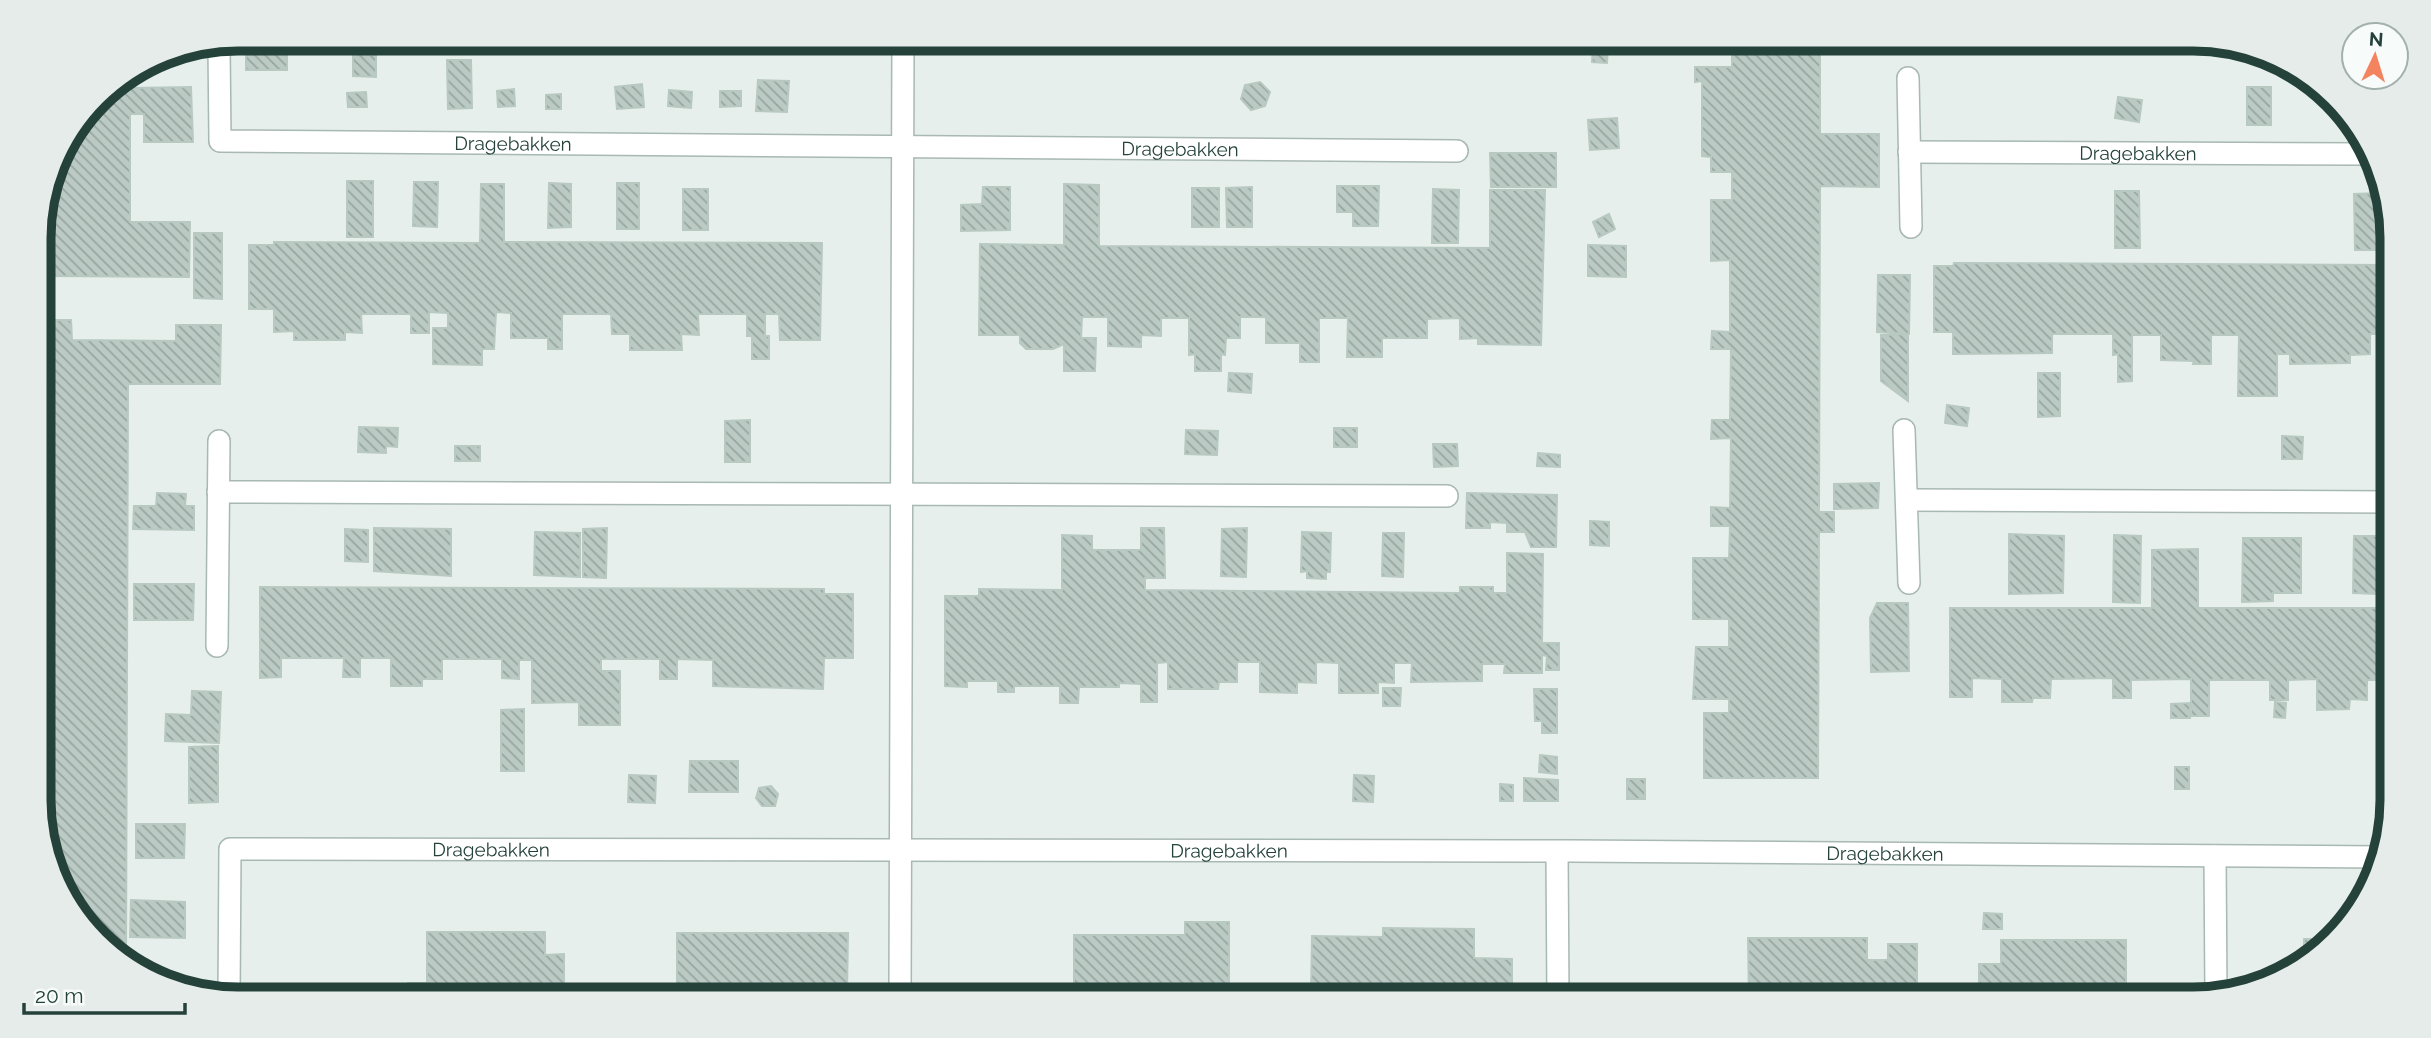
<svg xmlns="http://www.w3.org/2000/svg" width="2431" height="1038" viewBox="0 0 2431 1038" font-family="Raleway,sans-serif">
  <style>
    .building { fill: url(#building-back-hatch); stroke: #b8c9c2; stroke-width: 2 }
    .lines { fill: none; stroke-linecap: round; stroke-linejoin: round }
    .minor-casing { stroke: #a8b8b2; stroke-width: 24 }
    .minor { stroke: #fff; stroke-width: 21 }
    .labels { text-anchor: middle; stroke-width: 6; stroke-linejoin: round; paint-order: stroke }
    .street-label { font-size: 19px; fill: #24423a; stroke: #f7fbf9 }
    .rim { fill: none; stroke: #24423a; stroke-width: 9 }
  </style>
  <defs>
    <pattern id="building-back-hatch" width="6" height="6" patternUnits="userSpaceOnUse" patternTransform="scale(1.75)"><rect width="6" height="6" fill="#bbcac4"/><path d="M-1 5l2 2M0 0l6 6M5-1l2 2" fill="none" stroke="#98a6a0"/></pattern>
  </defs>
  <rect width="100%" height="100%" fill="#e6efeb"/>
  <!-- building -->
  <g class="building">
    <rect x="246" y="38" width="41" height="32"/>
    <path d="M966 38H988V43L966 42Z"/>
    <path d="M1732 38H1820V134H1879V187L1820 186 1819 512H1834V532H1819L1818 778H1704V713H1729V699H1693L1696 647H1729V619H1693V558H1729L1730 526H1711V507L1730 508 1731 438 1711 439 1712 420H1730L1731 349H1711L1712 331 1730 332V260L1711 261V200H1732V172H1711V157L1702 156V81L1695 82V67H1732Z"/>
    <rect x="1881" y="38" width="32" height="8"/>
    <path d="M2045 38H2063V46L2045 45Z"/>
    <path d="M1593 45H1608L1607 63 1592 62Z"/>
    <path d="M353 54 376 55V77L353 76Z"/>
    <path d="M447 60H471L472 108 448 109Z"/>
    <path d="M131 73 130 88 191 87 193 142H144V114H130V222H190L189 277 45 276 44 207 59 149 106 88Z"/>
    <path d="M758 80 789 81 787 112 756 111Z"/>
    <path d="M1260 82 1270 92 1265 106 1251 110 1241 99 1245 85Z"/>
    <path d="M642 84 644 107 617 109 615 87Z"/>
    <rect x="2247" y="87" width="24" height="38"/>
    <path d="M514 89 515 106 498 107 497 91Z"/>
    <path d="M669 90 692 92 691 108 668 106Z"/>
    <path d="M720 91H741V106L720 107Z"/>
    <path d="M366 92 367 107H348L347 93Z"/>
    <path d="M561 94V109H546V95Z"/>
    <path d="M2118 97 2142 100 2139 122 2115 118Z"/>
    <path d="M1617 118 1619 148 1590 150 1588 120Z"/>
    <path d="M1490 153H1556V187H1491Z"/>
    <rect x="347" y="181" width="26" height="56"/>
    <path d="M414 182H438L437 227 413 226Z"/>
    <path d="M549 183 571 184V227L548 228Z"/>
    <rect x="617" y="183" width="22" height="46"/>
    <path d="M481 184H504V242L822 243 820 340H780L779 314H765V336H769V359H752V336H747V314H698L699 335 681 334 682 350H630V334H612L611 314H562V349H548V338H511V313L496 312 494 349H482V365L433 364V328H448V313L429 312V333H411V314H361L362 333 345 332V340H294V331L274 332V309H249V245H274V242L480 243Z"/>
    <path d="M1064 184 1099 185V246L1490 248V190H1545L1541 345 1478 344V338L1460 339V318L1427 319V338H1382V357H1347L1348 318H1319V362H1300V343H1266V317H1240V338H1226L1225 355 1221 354V371H1195V354L1189 355V318H1161V336L1141 335V347L1108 346V317H1082L1081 338H1096L1095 371H1064V344L1053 349H1026L1020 343V335H979L980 244 1064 245Z"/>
    <path d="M1337 186H1379L1378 226H1353V212H1337Z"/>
    <path d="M983 187H1010V230L961 231V205L982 204Z"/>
    <path d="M1252 187V227H1227L1226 188Z"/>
    <rect x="1192" y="188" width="27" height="39"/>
    <rect x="683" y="189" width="25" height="41"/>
    <path d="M1433 189 1459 190 1458 243H1432Z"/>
    <path d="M2115 191H2139L2140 248H2115Z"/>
    <path d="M2380 193 2381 250H2355L2354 194Z"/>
    <path d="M1609 214 1615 229 1599 237 1593 222Z"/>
    <path d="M194 233H222V299L194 298Z"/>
    <path d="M1588 245 1626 246V277L1588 276Z"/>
    <path d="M1954 263 2391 265V364H2382V334H2370V354L2350 355V363L2290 364V354H2277V396H2238L2239 335H2211V364H2193L2194 361 2161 360V335H2132V381L2118 382V354L2113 355V334H2052V353L1953 354V332H1934V266H1953Z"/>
    <path d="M1878 275H1910L1909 334 1877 332Z"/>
    <path d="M42 320H71L72 340 176 341V325H221L220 384H128L126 957 80 922 40 826V694H42V679H40V544H44V521H40V503H43L44 443H39V341H43Z"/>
    <path d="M1908 334V401L1881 381V335Z"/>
    <path d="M1229 373 1252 374 1251 393 1228 391Z"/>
    <path d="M2038 373H2060V416L2038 417Z"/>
    <path d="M1947 405 1969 408 1967 426 1945 423Z"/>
    <path d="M750 420V462H725V421Z"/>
    <path d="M359 427 398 428 397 447 386 446V453L358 452Z"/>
    <rect x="1334" y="428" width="23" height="19"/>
    <path d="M1186 430 1218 431 1217 455 1185 454Z"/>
    <path d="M2282 436 2303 437 2302 459H2282Z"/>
    <path d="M1433 444H1457L1458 466 1434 467Z"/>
    <rect x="455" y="446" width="25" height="15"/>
    <path d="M1538 453 1560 455V467L1537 466Z"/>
    <path d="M1879 483 1878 508 1834 509V484Z"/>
    <path d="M157 493 186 494 185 506H194V530L133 529 134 506H156Z"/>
    <path d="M1467 493 1557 495 1556 547H1531L1525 532H1507V523L1490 522V528H1466Z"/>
    <path d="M1590 521 1609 522V546L1590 545Z"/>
    <path d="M374 528 451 529V576L374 571Z"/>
    <path d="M607 528 606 578 583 577V529Z"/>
    <path d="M1141 528H1164L1165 578H1145V590L1460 593V587H1493V593H1507V553L1543 554 1542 643H1559V670H1546L1547 656 1542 655V673H1504L1505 664H1482V681L1411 682 1412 663H1394V683L1378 682V693H1339V663L1316 662V683L1297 682V693L1260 692V662H1237V682H1219L1218 689H1168V662L1157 663V702H1141V684L1119 683V687H1079L1078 703H1060V686H1014V692H998V681H967V687L945 686V596H979V589L1062 590V535L1092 536V550H1141Z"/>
    <path d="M1247 528 1246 577 1221 576 1222 529Z"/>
    <path d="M345 529 368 530V562L345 561Z"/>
    <path d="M535 532 580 533V577L534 575Z"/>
    <path d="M1302 532 1331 533 1330 572H1326V579L1307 578V571L1301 572Z"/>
    <path d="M1383 533H1404L1403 577 1382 576Z"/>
    <path d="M2009 534 2064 536 2063 593 2009 594Z"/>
    <path d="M2114 535 2141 536 2140 603 2113 602Z"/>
    <path d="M2354 536H2379L2378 594 2353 593Z"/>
    <path d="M2243 538H2301V593H2273V601L2242 602Z"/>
    <path d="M2198 549V608H2392V680H2367V700L2350 699 2349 709 2317 710V679L2288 680V700H2270V680H2209V716H2191V679L2131 680V698H2113V678L2051 679 2050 698H2033L2032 702H2002V679L1972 678V697H1950V608H2152V550Z"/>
    <path d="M134 584H194L193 620H134Z"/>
    <path d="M260 587 824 589V594H853V658H824L823 689 713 686V660L677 659V679H660V659H601V671H620V725H579V702L532 703V660H519V679L502 678V659H442V679H422V686H391V658H360V677H343L344 658H281V677L260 678Z"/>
    <path d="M1877 603H1908L1909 671 1871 672 1870 618Z"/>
    <path d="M1383 688H1401L1400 706H1383Z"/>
    <path d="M1534 689H1557V733H1542V721H1535Z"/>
    <path d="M192 691 221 692 219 743 165 741 166 714 191 715Z"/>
    <path d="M2275 702 2286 703 2285 718 2274 717Z"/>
    <path d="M2190 703V718H2171V704Z"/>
    <path d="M524 709V771H501V710Z"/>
    <path d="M218 746V802L189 803V747Z"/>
    <path d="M1540 755 1557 757V774L1539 772Z"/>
    <path d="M690 761H738V792H689Z"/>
    <rect x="2175" y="767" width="14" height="22"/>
    <path d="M629 775 656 776 655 803 628 802Z"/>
    <path d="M1354 775 1374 776 1373 802 1353 801Z"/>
    <path d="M1524 778 1558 780V801H1524Z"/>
    <rect x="1627" y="779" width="18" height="20"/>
    <path d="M1500 784 1513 785V801H1500Z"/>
    <path d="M771 786 778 794 775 806H762L756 798 759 788Z"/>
    <path d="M136 824H185L184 858H136Z"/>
    <path d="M131 900 185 902V938L130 937Z"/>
    <path d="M1984 913 2002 914V929H1983Z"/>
    <path d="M1185 922H1229V999H1131V996H1074V935H1185Z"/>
    <path d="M1383 928 1474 929V958L1512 959V999L1311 996 1312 936 1383 937Z"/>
    <path d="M427 932H545V955L564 954V999H540V992H493V999H408V983H427Z"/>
    <path d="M677 933H848L847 994H794V999H733V994H677Z"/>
    <path d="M1748 938H1867V960H1888V944H1917V999H1749Z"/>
    <path d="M2304 939H2329L2314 959 2304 962Z"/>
    <path d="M2001 940H2126V999H1979V964H2001Z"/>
  </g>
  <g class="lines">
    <defs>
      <g id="minor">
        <path id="s1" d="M219 46 220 141 1457 151"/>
        <path d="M1908 78 1911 227"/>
        <path id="s2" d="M1909 152 2367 154"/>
        <path d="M1904 430 1909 583"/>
        <path d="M218 492 1447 496"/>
        <path d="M1907 500 2392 502"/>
        <path d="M217 646 219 441"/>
        <path d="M1557 852 1558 999"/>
        <path d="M2215 856 2216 995"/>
        <path id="s3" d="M229 998 230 849 1571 851 2381 857"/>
        <path d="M900 999 903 38"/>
      </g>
    </defs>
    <!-- minor casing -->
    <use href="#minor" class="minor-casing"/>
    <!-- minor -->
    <use href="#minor" class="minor"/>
  </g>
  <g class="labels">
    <!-- street labels -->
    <g class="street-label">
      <text dy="7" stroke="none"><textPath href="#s1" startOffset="388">Dragebakken</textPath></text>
      <text dy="7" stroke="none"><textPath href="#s1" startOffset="1055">Dragebakken</textPath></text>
      <text dy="7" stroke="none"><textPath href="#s2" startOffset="229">Dragebakken</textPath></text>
      <text dy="7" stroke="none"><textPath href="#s3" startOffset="410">Dragebakken</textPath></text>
      <text dy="7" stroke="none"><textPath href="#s3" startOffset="1148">Dragebakken</textPath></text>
      <text dy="7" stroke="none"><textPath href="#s3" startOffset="1804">Dragebakken</textPath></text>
    </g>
  </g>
  <!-- crop -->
  <path d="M0 0H2431V1038H0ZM238 51H2193A187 187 0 0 1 2380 238V800A187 187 0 0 1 2193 987H238A187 187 0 0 1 51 800V238A187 187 0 0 1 238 51Z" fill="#e6ecea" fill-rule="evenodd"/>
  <path class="rim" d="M238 51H2193A187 187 0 0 1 2380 238V800A187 187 0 0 1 2193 987H238A187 187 0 0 1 51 800V238A187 187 0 0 1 238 51Z"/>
  <!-- north arrow -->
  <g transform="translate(2375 56) rotate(4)"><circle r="33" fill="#f7fbf9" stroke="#a3b1ad" stroke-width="2"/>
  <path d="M0-5L12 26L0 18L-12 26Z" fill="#f4845f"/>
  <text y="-10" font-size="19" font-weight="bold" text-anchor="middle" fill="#24423a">N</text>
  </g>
  <!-- scale -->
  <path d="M24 1003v10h161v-10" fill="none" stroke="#24423a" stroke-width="3.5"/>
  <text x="35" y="1003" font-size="21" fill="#24423a" stroke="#f7fbf9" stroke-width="5" paint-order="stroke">20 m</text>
</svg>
